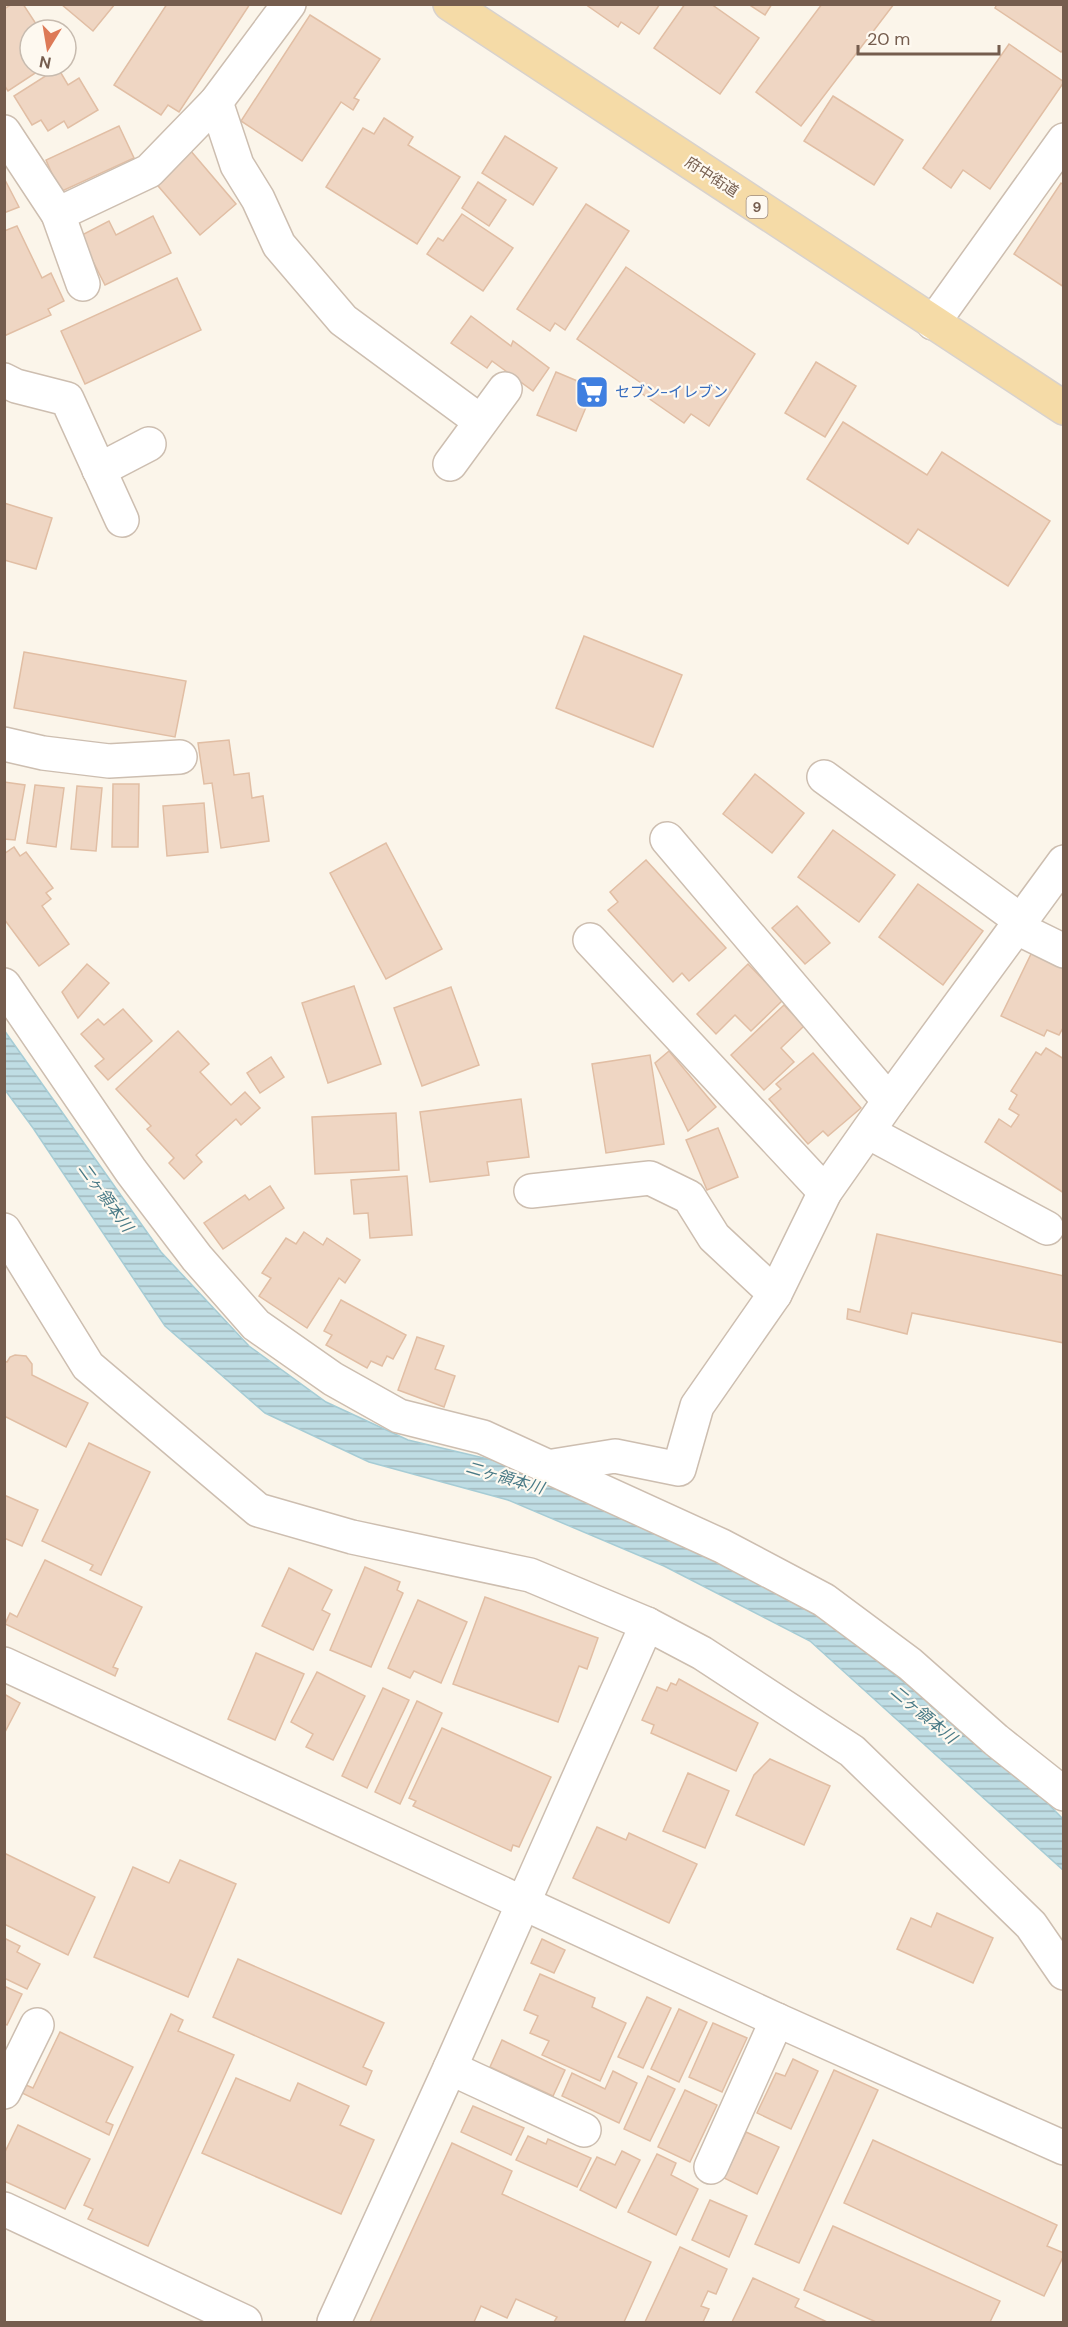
<svg xmlns="http://www.w3.org/2000/svg" width="1068" height="2327" viewBox="0 0 1068 2327" font-family="'DM Sans','Noto Sans JP',sans-serif">
  <style>
    .water { fill: url(#water-rules); stroke: #a6ccd5; stroke-width: 1.5 }
    .building { fill: #efd6c3; stroke: #e1bea4; stroke-width: 1.5 }
    .lines { fill: none; stroke-linecap: round; stroke-linejoin: round }
    .minor-casing { stroke: #cdbeb0; stroke-width: 36 }
    .major-casing { stroke: #d8d2cd; stroke-width: 36 }
    .minor { stroke: #fff; stroke-width: 33 }
    .major { stroke: #f5dba7; stroke-width: 33 }
    .labels { text-anchor: middle; stroke-width: 4.5; stroke-linejoin: round; paint-order: stroke }
    .shield { fill: #fef9f0; stroke: #9e8c7f; stroke-width: 1.5 }
    .shield-label { font-size: 14px; font-weight: bold; fill: #755d4e }
    .street-label { font-size: 15px; fill: #755d4e; stroke: #fef9f0 }
    .shop-label { font-size: 15px; fill: #366cbe; stroke: #fef9f0; text-anchor: start }
    .water-label { font-size: 16px; font-style: italic; fill: #497a86; stroke: #fef9f0 }
  </style>
  <defs>
    <pattern id="water-rules" width="6" height="5" patternUnits="userSpaceOnUse" patternTransform="scale(1.5)"><rect width="6" height="5" fill="#bfdde4"/><path d="M0 2.5h6" fill="none" stroke="#a0b6bb"/></pattern>
  </defs>
  <rect width="100%" height="100%" fill="#fbf5ea"/>
  <!-- water -->
  <path class="water" d="M4 1030 161 1252 249 1346 326 1402 408 1440 509 1464 572 1488 814 1611 1017 1772 1063 1819V1870L810 1641 664 1566 508 1500 369 1462 265 1413 165 1326 33 1128 5 1090Z"/>
  <!-- building -->
  <g class="building">
    <path d="M12 4H23L40 30H30V66H46L8 91 4 85V9Z"/>
    <path d="M61 4H115L93 31Z"/>
    <path d="M167 4H250L179 112 168 105 161 115 114 85Z"/>
    <path d="M585 4H660L639 34 621 22 618 27Z"/>
    <path d="M685 4H711L759 38 720 94 654 48Z"/>
    <path d="M748 4H772L765 15Z"/>
    <path d="M822 4H894L801 126 756 92Z"/>
    <path d="M997 4H1064V49L1061 52 995 8Z"/>
    <path d="M310 15 380 59 354 98 359 100 353 110 341 102 302 161 241 121Z"/>
    <path d="M1009 44 1064 82 990 189 963 170 951 188 923 168Z"/>
    <path d="M58 68 68 85 79 78 98 110 68 128 64 121 48 131 41 120 32 125 14 96Z"/>
    <path d="M833 96 903 140 874 185 804 141Z"/>
    <path d="M384 118 413 137 408 145 460 177 417 244 326 187 363 128 374 134Z"/>
    <path d="M119 126 134 158 60 192 46 160Z"/>
    <path d="M505 136 557 168 533 205 482 173Z"/>
    <path d="M190 150 236 204 200 235 153 180Z"/>
    <path d="M4 178 19 207 4 213Z"/>
    <path d="M478 182 506 200 489 226 462 208Z"/>
    <path d="M1061 183 1064 185V287L1014 254Z"/>
    <path d="M586 204 629 231 565 330 555 323 550 331 517 309Z"/>
    <path d="M462 214 513 248 483 291 427 254 438 238 443 241Z"/>
    <path d="M153 216 171 253 105 285 80 236 109 221 116 235Z"/>
    <path d="M17 226 42 278 51 273 64 301 48 309 51 315 4 336V231Z"/>
    <path d="M626 267 755 354 709 426 691 414 684 423 641 393 644 385 577 339Z"/>
    <path d="M177 278 201 330 85 384 61 331Z"/>
    <path d="M471 316 511 346 513 341 549 368 533 391 492 361 487 368 451 343Z"/>
    <path d="M816 362 856 386 825 437 785 413Z"/>
    <path d="M556 372 594 388 576 431 537 415Z"/>
    <path d="M843 422 927 475 942 452 1050 521 1008 586 918 529 908 544 807 479Z"/>
    <path d="M4 503 52 518 36 569 4 560Z"/>
    <path d="M584 636 682 675 653 747 556 708Z"/>
    <path d="M24 652 186 681 175 737 14 708Z"/>
    <path d="M229 740 234 775 249 773 252 798 263 796 269 841 221 848 212 783 204 784 198 743Z"/>
    <path d="M755 774 804 813 772 853 723 814Z"/>
    <path d="M4 782 25 785 15 840 4 839Z"/>
    <path d="M113 784H139L138 847H112Z"/>
    <path d="M35 785 64 788 56 847 27 843Z"/>
    <path d="M77 786 102 788 96 851 71 849Z"/>
    <path d="M204 803 208 852 167 856 163 806Z"/>
    <path d="M833 830 895 875 859 922 798 877Z"/>
    <path d="M386 843 442 949 386 979 330 873Z"/>
    <path d="M14 847 20 856 26 852 53 888 46 893 51 899 42 906 69 944 39 966 4 919V854Z"/>
    <path d="M646 860 726 948 689 981 682 973 673 982 608 910 618 902 610 892Z"/>
    <path d="M918 884 983 931 943 985 879 937Z"/>
    <path d="M797 906 830 943 805 964 772 928Z"/>
    <path d="M1032 952 1064 967V1026L1059 1035 1047 1030 1044 1036 1001 1016Z"/>
    <path d="M87 964 109 983 78 1018 62 992Z"/>
    <path d="M748 964 783 1000 751 1031 735 1015 716 1034 697 1014Z"/>
    <path d="M354 986 381 1064 328 1083 302 1003Z"/>
    <path d="M451 987 479 1065 422 1086 394 1008Z"/>
    <path d="M784 1005 804 1026 781 1048 794 1062 764 1090 731 1055Z"/>
    <path d="M123 1009 152 1041 108 1080 95 1066 104 1059 81 1034 98 1019 104 1025Z"/>
    <path d="M178 1031 209 1064 200 1072 231 1105 245 1092 260 1108 241 1125 236 1119 196 1155 202 1162 184 1179 169 1163 174 1158 147 1129 151 1126 116 1089Z"/>
    <path d="M1046 1048 1064 1059V1193L985 1142 999 1119 1011 1127 1019 1115 1009 1109 1017 1095 1011 1091 1036 1052 1041 1055Z"/>
    <path d="M669 1051 716 1107 688 1131 655 1063Z"/>
    <path d="M813 1053 861 1108 828 1136 823 1131 808 1144 769 1099 781 1089 776 1084Z"/>
    <path d="M650 1055 664 1144 606 1153 592 1064Z"/>
    <path d="M271 1057 284 1077 260 1093 247 1073Z"/>
    <path d="M521 1099 529 1157 487 1162 489 1175 430 1182 420 1112Z"/>
    <path d="M396 1113 399 1170 315 1174 312 1117Z"/>
    <path d="M718 1128 738 1177 707 1190 686 1140Z"/>
    <path d="M407 1176 412 1235 370 1238 368 1213 354 1214 351 1180Z"/>
    <path d="M270 1186 284 1208 223 1249 204 1223 245 1195 249 1200Z"/>
    <path d="M304 1232 323 1245 327 1238 360 1260 345 1283 339 1278 307 1328 259 1296 271 1278 262 1273 286 1238 296 1244Z"/>
    <path d="M877 1234 1064 1276V1343L912 1313 907 1334 847 1319 848 1309 860 1312Z"/>
    <path d="M341 1300 406 1335 393 1359 387 1356 382 1366 371 1361 367 1368 326 1345 332 1335 324 1331Z"/>
    <path d="M417 1337 444 1346 435 1369 455 1376 444 1407 398 1390Z"/>
    <path d="M15 1355 26 1356 32 1364V1375L88 1403 66 1447 4 1416V1361L7 1362 10 1357Z"/>
    <path d="M89 1443 150 1472 101 1575 90 1570 93 1565 42 1541Z"/>
    <path d="M4 1495 38 1510 22 1546 4 1538Z"/>
    <path d="M45 1560 142 1607 113 1667 118 1669 115 1676 5 1624 10 1613 17 1617Z"/>
    <path d="M365 1567 400 1582 397 1590 403 1593 371 1667 330 1650Z"/>
    <path d="M289 1568 332 1590 322 1610 330 1614 313 1650 262 1626Z"/>
    <path d="M485 1597 598 1638 587 1669 579 1666 558 1722 453 1684Z"/>
    <path d="M418 1600 467 1622 441 1683 414 1671 410 1678 388 1668Z"/>
    <path d="M256 1653 304 1674 275 1740 228 1719Z"/>
    <path d="M317 1672 365 1696 333 1760 306 1747 313 1734 291 1722Z"/>
    <path d="M679 1679 758 1723 736 1771 651 1733 654 1725 642 1720 657 1687 667 1691 671 1683 676 1685Z"/>
    <path d="M383 1688 409 1700 367 1788 342 1776Z"/>
    <path d="M4 1694 20 1703 4 1734Z"/>
    <path d="M417 1701 442 1713 400 1804 375 1792Z"/>
    <path d="M442 1728 551 1777 519 1847 513 1845 511 1851 413 1806 416 1801 409 1798Z"/>
    <path d="M770 1759 830 1786 804 1845 736 1815 754 1775Z"/>
    <path d="M688 1773 729 1791 705 1848 663 1831Z"/>
    <path d="M597 1827 626 1840 629 1833 697 1864 669 1923 573 1878Z"/>
    <path d="M4 1853 95 1897 68 1955 4 1924Z"/>
    <path d="M180 1860 236 1884 188 1997 94 1957 133 1867 169 1883Z"/>
    <path d="M937 1913 993 1938 973 1983 897 1949 911 1918 931 1927Z"/>
    <path d="M4 1938 20 1946 17 1952 40 1964 27 1989 4 1978Z"/>
    <path d="M542 1939 565 1950 554 1973 531 1963Z"/>
    <path d="M238 1959 384 2023 363 2067 372 2071 366 2085 213 2017Z"/>
    <path d="M540 1974 595 1998 592 2007 626 2023 600 2081 542 2055 549 2041 530 2033 538 2016 524 2010Z"/>
    <path d="M4 1986 22 1994 7 2025 4 2023Z"/>
    <path d="M647 1997 671 2008 643 2068 618 2057Z"/>
    <path d="M679 2009 707 2022 679 2082 651 2069Z"/>
    <path d="M171 2014 183 2020 178 2031 234 2055 148 2246 88 2219 93 2209 84 2205Z"/>
    <path d="M713 2023 747 2038 722 2092 689 2077Z"/>
    <path d="M60 2032 133 2067 106 2122 113 2125 109 2135 22 2093 26 2085 33 2088Z"/>
    <path d="M502 2040 565 2070 553 2096 490 2067Z"/>
    <path d="M793 2059 818 2071 791 2129 757 2113 776 2073 785 2076Z"/>
    <path d="M834 2070 878 2090 799 2263 755 2244Z"/>
    <path d="M613 2071 637 2083 619 2123 562 2096 572 2073 605 2089Z"/>
    <path d="M648 2076 675 2089 650 2141 624 2129Z"/>
    <path d="M236 2078 290 2101 298 2083 349 2106 340 2125 374 2140 341 2214 202 2153Z"/>
    <path d="M685 2090 717 2105 690 2162 658 2147Z"/>
    <path d="M473 2106 524 2128 511 2155 461 2132Z"/>
    <path d="M18 2125 90 2159 65 2209 4 2181V2154Z"/>
    <path d="M746 2132 779 2147 757 2194 724 2178Z"/>
    <path d="M528 2136 546 2144 548 2139 591 2158 577 2187 516 2160Z"/>
    <path d="M873 2140 1057 2225 1047 2246 1064 2253V2255L1044 2296 844 2203Z"/>
    <path d="M452 2143 512 2171 502 2194 651 2262 624 2322H554L557 2317 516 2299 507 2318 481 2306 474 2322H370Z"/>
    <path d="M622 2151 640 2160 616 2208 580 2190 597 2157 615 2165Z"/>
    <path d="M657 2154 676 2163 671 2175 698 2189 676 2235 628 2212Z"/>
    <path d="M710 2200 747 2216 729 2257 692 2240Z"/>
    <path d="M833 2226 1000 2301 990 2322H876L804 2290Z"/>
    <path d="M680 2247 727 2269 716 2294 708 2291 701 2306 709 2309 703 2322H645Z"/>
    <path d="M753 2278 799 2299 795 2307 827 2322H732Z"/>
  </g>
  <g class="lines">
    <defs>
      <g id="minor">
        <path d="M216 102 237 165 258 199 279 245 343 320 480 421"/>
        <path d="M4 132 58 214 83 284"/>
        <path d="M58 214 149 171 216 102 289 4"/>
        <path d="M933 323 1064 140"/>
        <path d="M4 380 16 386 67 399 122 520"/>
        <path d="M450 464 505 389"/>
        <path d="M99 470 149 444"/>
        <path d="M4 744 43 753 109 761 180 757"/>
        <path d="M824 777 1020 920"/>
        <path d="M667 839 889 1101"/>
        <path d="M1015 927 1064 951"/>
        <path d="M590 940 825 1192"/>
        <path d="M4 985 131 1171 197 1258 256 1325 333 1379 399 1416 483 1437 722 1546 824 1600 910 1664 996 1740 1064 1794"/>
        <path d="M868 1132 1047 1228"/>
        <path d="M531 1191 650 1178 689 1197 714 1237 775 1294"/>
        <path d="M4 1230 88 1366 258 1510 352 1537 530 1575 647 1624 702 1653 852 1751 1031 1925 1064 1973"/>
        <path d="M547 1467 615 1456 679 1469 697 1406 775 1294 825 1192 889 1101 1064 862"/>
        <path d="M4 1664 777 2020 1064 2148"/>
        <path d="M450 2068 584 2130"/>
        <path d="M4 2092 37 2025"/>
        <path d="M711 2167 777 2020"/>
        <path d="M4 2209 245 2322"/>
        <path d="M334 2322 450 2068 647 1624"/>
      </g>
      <path id="major" d="M450 4 1064 408"/>
    </defs>
    <!-- minor casing -->
    <use href="#minor" class="minor-casing"/>
    <!-- major casing -->
    <use href="#major" class="major-casing"/>
    <!-- minor -->
    <use href="#minor" class="minor"/>
    <!-- major -->
    <use href="#major" class="major"/>
  </g>
  <!-- icons -->
  <defs>
    <symbol id="supermarket-square" viewBox="-11 -11 22 22"><rect x="-9" y="-9" width="18" height="18" rx="4" fill="#3f7fe0" stroke="#fef9f0"/><path d="M-6-5.5h2.5l.6 2H6L4.5 2H-2.5L-4.4-4H-6ZM-1.5 3.2a1.3 1.3 0 1 0 .1 0ZM3 3.2a1.3 1.3 0 1 0 .1 0Z" fill="#fff"/></symbol>
  </defs>
  <g fill-rule="evenodd">
    <use href="#supermarket-square" x="573" y="373" width="38" height="38"/>
  </g>
  <g class="labels">
    <!-- shield labels -->
    <rect class="shield" x="746.5" y="196" width="21" height="22" rx="4.5"/>
    <g class="shield-label">
      <text x="757" y="212">9</text>
    </g>
    <!-- street labels -->
    <g class="street-label">
      <text transform="translate(712 177) rotate(33)" y="5">府中街道</text>
    </g>
    <!-- shop labels -->
    <g class="shop-label">
      <text x="615" y="397">セブン-イレブン</text>
    </g>
    <!-- water labels -->
    <g class="water-label">
      <text transform="translate(106 1197) rotate(54)" y="6">二ヶ領本川</text>
      <text transform="translate(505 1477) rotate(16)" y="6">二ヶ領本川</text>
      <text transform="translate(924 1714) rotate(40)" y="6">二ヶ領本川</text>
    </g>
  </g>
  <!-- border -->
  <rect width="1068" height="2327" fill="none" stroke="#755d4e" stroke-width="12"/>
  <!-- north arrow -->
  <g transform="translate(48 48) rotate(191)"><circle r="28" fill="#fef9f0" stroke="#c7bbaf" stroke-width="1.5"/>
  <path d="M0-4.5L10 22L0 15L-10 22Z" fill="#dd7a57"/>
  <text y="-9" font-size="16" font-weight="bold" text-anchor="middle" fill="#755d4e">N</text>
  </g>
  <!-- scale -->
  <path d="M858 45v9h141v-9" fill="none" stroke="#755d4e" stroke-width="3"/>
  <text x="867" y="45" font-size="18" fill="#755d4e" stroke="#fef9f0" stroke-width="4.5" paint-order="stroke">20 m</text>
</svg>
